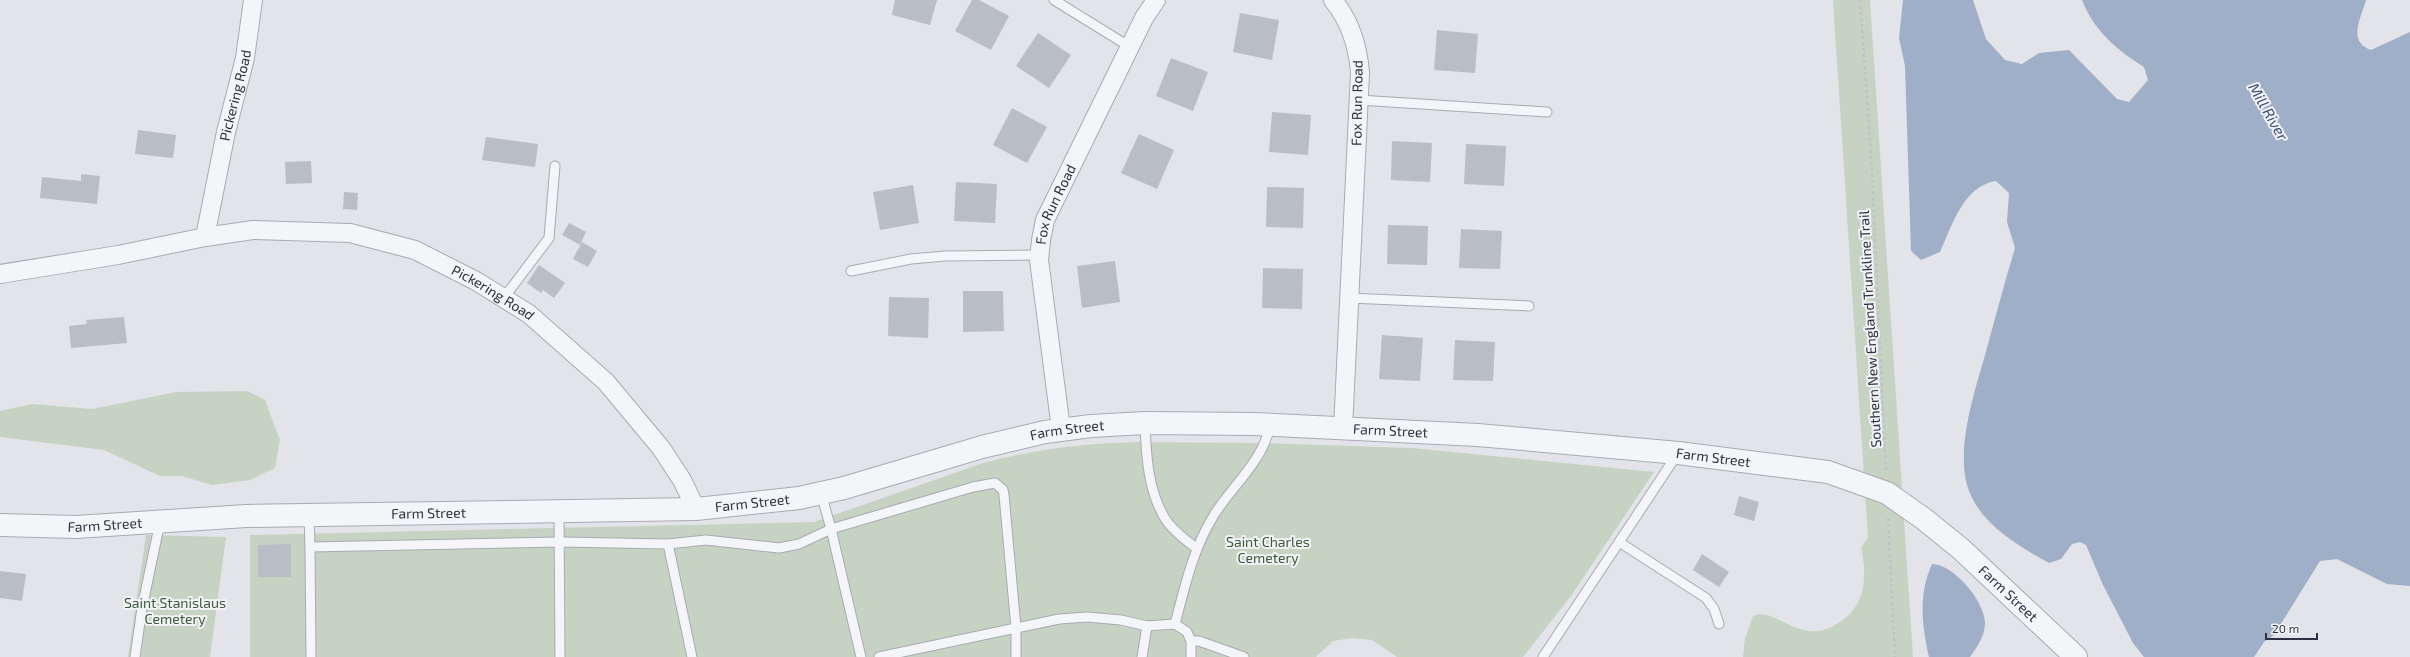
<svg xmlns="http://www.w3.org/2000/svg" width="2410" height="657" viewBox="0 0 2410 657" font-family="'Exo 2',sans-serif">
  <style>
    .green { fill: #c6d3c3 }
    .water { fill: #9fafc7 }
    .building { fill: #b9bdc6 }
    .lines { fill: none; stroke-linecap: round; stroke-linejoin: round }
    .service-casing { stroke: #a7abb3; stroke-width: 11 }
    .minor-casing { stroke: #a7abb3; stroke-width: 20 }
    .tertiary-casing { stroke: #a7abb3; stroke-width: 24 }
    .path { stroke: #c0c2c8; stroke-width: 2.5; stroke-dasharray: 3 3; stroke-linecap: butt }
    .service { stroke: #f4f5f8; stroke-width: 9 }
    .minor { stroke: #f4f5f8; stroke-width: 18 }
    .tertiary { stroke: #f4f5f8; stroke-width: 22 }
    .labels { text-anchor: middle; stroke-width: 4; stroke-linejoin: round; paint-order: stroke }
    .street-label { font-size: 14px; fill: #2b3140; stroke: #f1f3f7 }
    .park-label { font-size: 14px; fill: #3c5b39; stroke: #f1f3f7 }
    .water-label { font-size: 15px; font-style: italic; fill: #374c72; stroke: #f1f3f7 }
  </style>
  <rect width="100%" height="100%" fill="#e2e4e9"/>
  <!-- green -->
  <g class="green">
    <path d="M1833 0H1870L1913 657H1743L1745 638 1753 616C1778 604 1804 657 1850 614 1867 595 1866 571 1861 547L1868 538Z"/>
    <path d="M247 391 265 400 280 440 275 468 250 480 212 485 182 476H160L104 450 0 437V411L32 404 92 409 176 392Z"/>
    <path d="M1140 442 1259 443 1412 448 1654 472 1571 596 1523 657H1397L1372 640 1352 638 1333 641 1316 657H250V535L814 522 983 463C1035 449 1086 443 1140 442Z"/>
    <path d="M146 535 226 537 210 657H128Z"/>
  </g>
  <!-- water -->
  <g class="water">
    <path d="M1903 0H1973L1986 39 2005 60 2022 64 2039 53 2069 50 2117 99 2129 102 2148 80 2144 67C2117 50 2094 31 2082 0H2366C2361 18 2347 42 2371 50L2410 32V586L2387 584 2337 559 2320 561 2274 635 2264 642 2254 657H2144L2133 643 2103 585 2086 545 2080 542 2072 544 2061 559 2049 563C2017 545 1978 523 1967 485 1956 444 1976 388 1987 348 1996 315 2005 281 2015 248L2007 222 2009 193 1996 181C1963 186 1952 226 1940 252L1921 260 1911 251 1905 66 1899 38Z"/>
    <path d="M1932 564C1954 564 1985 602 1985 623 1985 636 1977 647 1970 657H1929C1922 625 1918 595 1932 564Z"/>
  </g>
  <!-- building -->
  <g class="building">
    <path d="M895 0H937L930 25 892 15Z"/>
    <path d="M972 0H979L1009 16 991 50 955 31Z"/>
    <path d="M1240 13 1279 20 1272 60 1233 52Z"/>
    <path d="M1437 30 1478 34 1475 73 1434 70Z"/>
    <path d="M1038 33 1071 55 1049 88 1016 66Z"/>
    <path d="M1171 58 1208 72 1193 111 1156 96Z"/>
    <path d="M1012 108 1047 127 1027 163 993 145Z"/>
    <path d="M1272 112 1311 115 1308 155 1269 152Z"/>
    <path d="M138 130 176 135 173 158 135 154Z"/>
    <path d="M1139 134 1174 150 1157 189 1121 173Z"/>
    <path d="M486 137 538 144 535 167 482 160Z"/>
    <path d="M1392 141 1432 143 1430 182 1391 180Z"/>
    <path d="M1466 144 1506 146 1504 186 1464 184Z"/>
    <path d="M311 161 312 183 286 184 285 162Z"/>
    <path d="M81 174 100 176 97 204 40 198 42 177 81 181Z"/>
    <path d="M956 182 997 184 995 223 954 221Z"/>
    <path d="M913 185 919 223 880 230 873 192Z"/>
    <path d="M1267 187 1304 188 1303 228 1266 227Z"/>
    <path d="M344 192 358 193 357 210 343 209Z"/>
    <path d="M569 223 586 232 580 245 562 235Z"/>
    <path d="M1388 225 1428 226 1427 265 1387 264Z"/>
    <path d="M1461 229 1502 231 1500 269 1459 268Z"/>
    <path d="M582 242 597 251 588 267 573 259Z"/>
    <path d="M1115 261 1120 302 1082 308 1077 266Z"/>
    <path d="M539 265 565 283 554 298 543 290 541 293 527 283Z"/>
    <path d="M1263 268 1303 269 1302 309 1262 308Z"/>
    <path d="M963 291H1003L1004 331 963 332Z"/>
    <path d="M889 297 929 298 928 338 888 336Z"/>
    <path d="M124 317 127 343 71 348 69 326 87 324 86 320Z"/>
    <path d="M1382 335 1423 338 1420 381 1379 379Z"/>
    <path d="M1455 340 1495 342 1493 381 1453 380Z"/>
    <path d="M1739 496 1759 502 1754 521 1734 515Z"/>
    <path d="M291 544V577H258V545Z"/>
    <path d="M1702 554 1729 572 1719 587 1693 570Z"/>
    <path d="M0 571 26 574 22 601 0 598Z"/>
  </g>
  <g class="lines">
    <defs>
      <g id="service">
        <path d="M1054 0 1130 47"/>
        <path d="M1359 100 1547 112"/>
        <path d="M851 271 911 259 945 256 1040 255"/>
        <path d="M1349 298 1529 306"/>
        <path d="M503 299 549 238 555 166"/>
        <path d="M1145 423C1146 455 1148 492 1166 520 1173 531 1186 540 1196 548"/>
        <path d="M821 493 831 529 973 487 995 483 1003 490 1004 495 1016 628 1059 619 1087 617 1121 620 1147 626 1175 624 1187 632 1191 641V657"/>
        <path d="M559 511 560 657"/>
        <path d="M309 516 310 547 561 542 668 544 706 540 779 548 799 544 831 529 861 657"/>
        <path d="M1619 542 1706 598 1714 609 1719 624"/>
        <path d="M668 544 692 657"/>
        <path d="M310 547 311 657"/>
        <path d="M1175 624C1185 586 1193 549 1214 515 1232 486 1264 460 1270 425"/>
        <path d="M1191 641H1199L1244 657"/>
        <path d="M135 657 142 608 160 522"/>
        <path d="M879 657 1016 628V657"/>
        <path d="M1142 657 1147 626"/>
        <path d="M1543 657 1678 453"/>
      </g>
      <g id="minor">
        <path d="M1333 0C1350 21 1358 46 1360 73L1343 429"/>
        <path id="s1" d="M205 237 226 132 245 58 253 0"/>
        <path id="s2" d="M0 274 118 255 205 237 253 230 350 233 415 250 476 281 529 314 606 382 661 448 682 480 696 509"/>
        <path id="s3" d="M1061 429 1039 260 1041 240 1045 220 1144 18 1156 0"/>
      </g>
      <g id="tertiary">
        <path id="s4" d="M0 525 76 527 246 516 696 509 799 498 844 488 982 447 1045 432 1091 426 1145 423 1254 424 1478 435 1678 453 1828 472 1887 493 1924 519 1961 549 2076 657"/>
      </g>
    </defs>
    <!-- service casing -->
    <use href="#service" class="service-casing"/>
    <!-- minor casing -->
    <use href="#minor" class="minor-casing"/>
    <!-- tertiary casing -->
    <use href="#tertiary" class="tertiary-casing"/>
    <!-- path -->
    <g class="path">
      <path d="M1860 0 1872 172 1886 473"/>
      <path d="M1888 518 1895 657"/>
    </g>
    <!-- service -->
    <use href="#service" class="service"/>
    <!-- minor -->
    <use href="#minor" class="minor"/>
    <!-- tertiary -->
    <use href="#tertiary" class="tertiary"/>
  </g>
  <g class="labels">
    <!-- street labels -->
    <g class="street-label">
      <text dy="5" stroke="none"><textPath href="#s1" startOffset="145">Pickering Road</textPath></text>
      <text transform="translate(1357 103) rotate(-89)" y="5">Fox Run Road</text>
      <text dy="5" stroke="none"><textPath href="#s3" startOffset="229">Fox Run Road</textPath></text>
      <text dy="5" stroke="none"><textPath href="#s2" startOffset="510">Pickering Road</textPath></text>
      <text transform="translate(1870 329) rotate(-93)" y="5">Southern New England Trunkline Trail</text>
      <text dy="5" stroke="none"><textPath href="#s4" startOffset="1077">Farm Street</textPath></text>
      <text dy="5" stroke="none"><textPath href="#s4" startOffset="1401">Farm Street</textPath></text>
      <text dy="5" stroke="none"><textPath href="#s4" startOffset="1725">Farm Street</textPath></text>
      <text dy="5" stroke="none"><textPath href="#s4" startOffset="753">Farm Street</textPath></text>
      <text dy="5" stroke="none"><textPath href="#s4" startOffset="429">Farm Street</textPath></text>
      <text dy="5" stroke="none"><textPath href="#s4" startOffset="105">Farm Street</textPath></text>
      <text dy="5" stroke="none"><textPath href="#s4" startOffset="2061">Farm Street</textPath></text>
    </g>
    <!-- park labels -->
    <g class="park-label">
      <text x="1268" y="547">Saint Charles<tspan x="1268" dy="16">Cemetery</tspan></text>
      <text x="175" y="608">Saint Stanislaus<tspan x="175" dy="16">Cemetery</tspan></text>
    </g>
    <!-- water labels -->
    <g class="water-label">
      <text transform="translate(2268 112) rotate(60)" y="5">Mill River</text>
    </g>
  </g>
  <!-- scale -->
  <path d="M2266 633v6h51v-6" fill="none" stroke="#2b3140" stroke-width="2"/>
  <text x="2272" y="633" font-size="12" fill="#2b3140" stroke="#f1f3f7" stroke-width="3" paint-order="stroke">20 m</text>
</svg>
